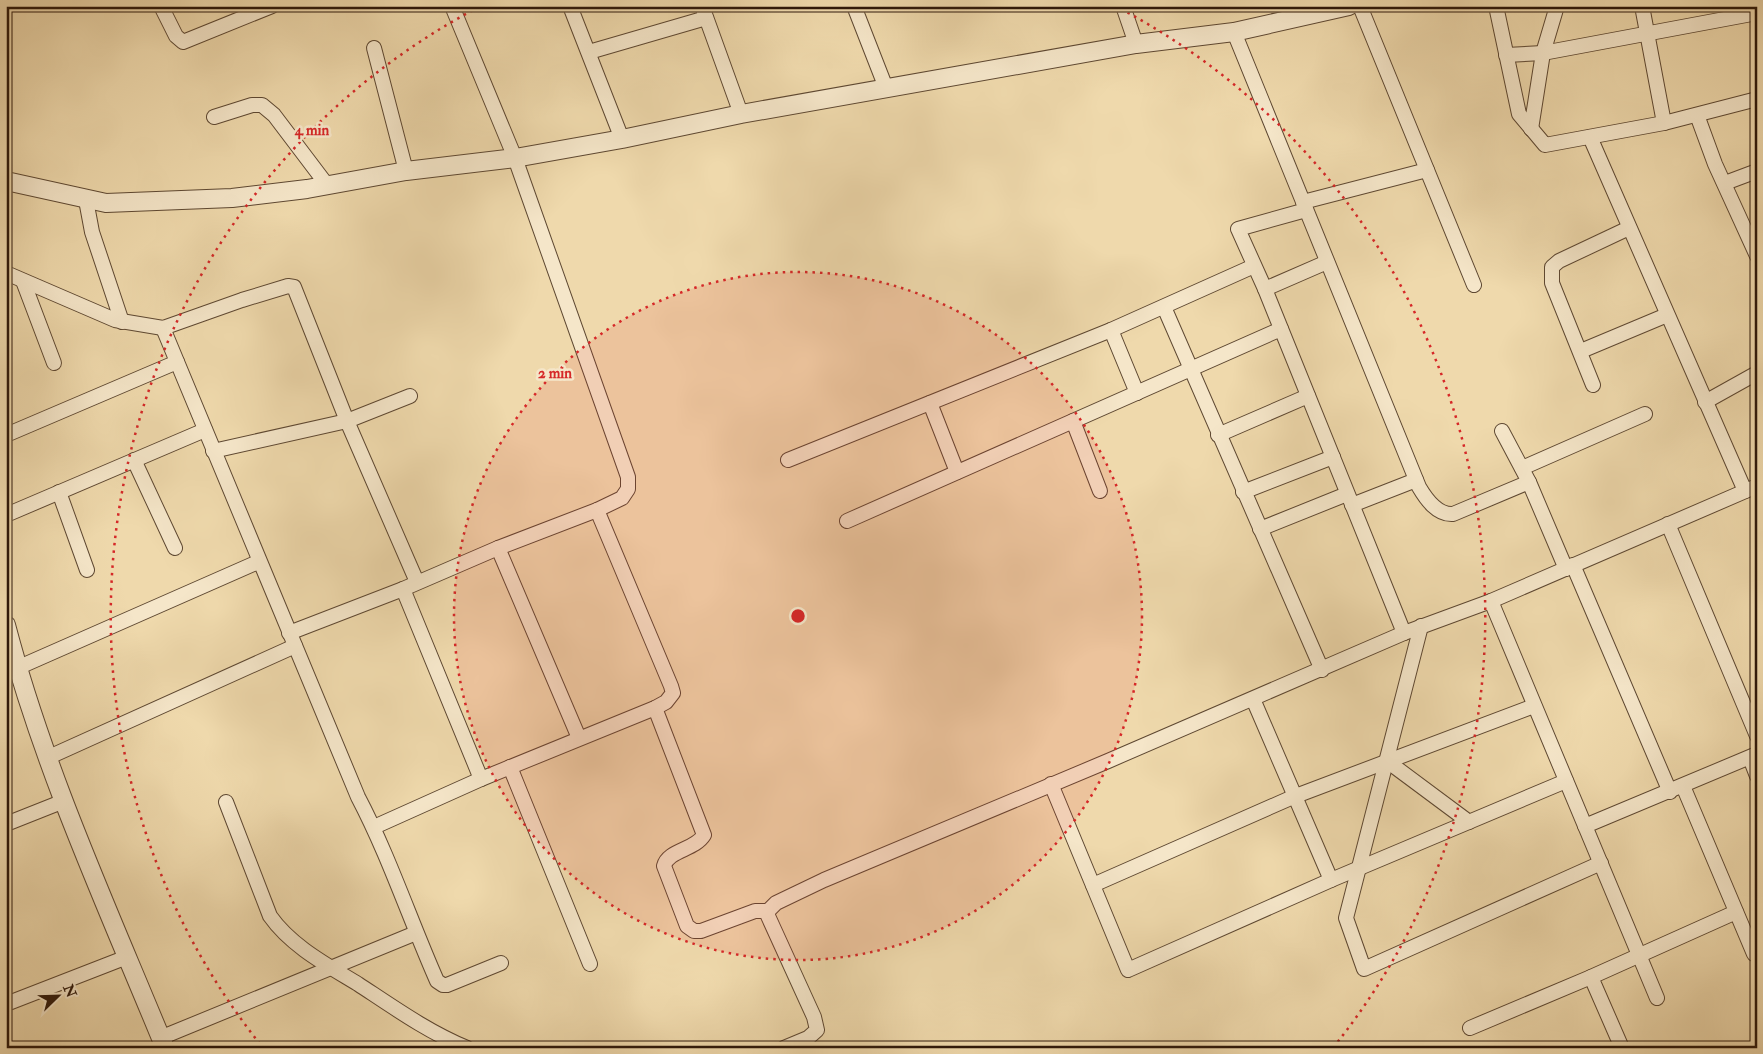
<svg xmlns="http://www.w3.org/2000/svg" width="1763" height="1054" viewBox="0 0 1763 1054" font-family="'IM FELL Double Pica',serif">
  <style>
    .lines { fill: none; stroke-linecap: round; stroke-linejoin: round }
    .minor-casing { stroke: #5e4832; stroke-width: 16 }
    .tertiary-casing { stroke: #5e4832; stroke-width: 20 }
    .minor { stroke: #f5e6c9; stroke-width: 14 }
    .tertiary { stroke: #f5e6c9; stroke-width: 18 }
    .ring { fill: none; stroke: #d62828; stroke-width: 2.5; stroke-dasharray: 2.5 5 }
    .centre { fill: #d62828; stroke: #f5e6c9; stroke-width: 2.5 }
    .ring-label { font-size: 15px; text-anchor: middle; font-weight: bold; fill: #d62828; stroke: #f5e6c9; stroke-width: 5; stroke-linejoin: round; paint-order: stroke }
  </style>
  <rect width="100%" height="100%" fill="#efd9ac"/>
  <filter id="stains"><feTurbulence type="fractalNoise" baseFrequency=".004" numOctaves="4"/><feColorMatrix values="0 0 0 0 .2 0 0 0 0 .09 0 0 0 0 .02 0 0 0 .5 -.17"/></filter>
  <radialGradient id="worn" r=".72"><stop offset=".6" stop-color="#630" stop-opacity="0"/><stop offset="1" stop-color="#630" stop-opacity=".3"/></radialGradient>
  <g class="lines">
    <defs>
      <g id="minor">
        <path d="M161 6 176 36 183 42 272 6"/>
        <path d="M570 6 622 139"/>
        <path d="M702 6 741 114"/>
        <path d="M854 6 886 88"/>
        <path d="M1123 6 1136 44"/>
        <path d="M1360 6 1474 285"/>
        <path d="M1496 6 1519 114 1545 145 1664 123 1757 99"/>
        <path d="M1642 6 1664 123"/>
        <path d="M1234 32 1419 487C1426 499 1437 515 1453 514L1529 482"/>
        <path d="M374 48 406 171"/>
        <path d="M589 52 706 18"/>
        <path d="M1506 55 1543 53 1757 13"/>
        <path d="M1697 115 1715 164 1757 256"/>
        <path d="M214 117 252 105H262L274 115 327 185"/>
        <path d="M1531 129 1543 53 1557 6"/>
        <path d="M1590 137 1745 491"/>
        <path d="M1725 183 1757 171"/>
        <path d="M86 200 92 232 122 322"/>
        <path d="M1303 202 1427 170"/>
        <path d="M1306 210 1238 229 1265 289 1404 633"/>
        <path d="M6 273 115 320 163 328 242 300 288 286 294 287 347 421 417 582"/>
        <path d="M23 281 54 363"/>
        <path d="M1265 289 1327 262"/>
        <path d="M1164 307 1322 670"/>
        <path d="M163 328 358 797C389 856 410 920 437 981L443 985H447L501 963"/>
        <path d="M1111 330 1137 393"/>
        <path d="M1581 351 1667 315"/>
        <path d="M1593 385 1552 283V267L1559 261 1629 228"/>
        <path d="M1705 402 1757 373"/>
        <path d="M930 403 957 472"/>
        <path d="M1073 421 1100 491"/>
        <path d="M1502 431 1529 482 1566 569"/>
        <path d="M6 435 177 362"/>
        <path d="M1218 435 1308 396"/>
        <path d="M213 451 347 421 410 396"/>
        <path d="M134 460 175 548"/>
        <path d="M788 460 1111 330 1254 266"/>
        <path d="M1522 468 1645 414"/>
        <path d="M59 492 87 570"/>
        <path d="M1243 492 1333 457"/>
        <path d="M1352 505 1416 480"/>
        <path d="M6 515 205 430"/>
        <path d="M847 521 1281 329"/>
        <path d="M1668 524 1757 736"/>
        <path d="M1260 529 1347 494"/>
        <path d="M498 548 579 738"/>
        <path d="M1573 565 1670 792"/>
        <path d="M403 589 481 779"/>
        <path d="M1491 601 1657 998"/>
        <path d="M1421 626 1346 918 1364 969 1601 863"/>
        <path d="M289 633 403 589 498 548 597 510 622 498 628 489V477L515 158 452 6"/>
        <path d="M17 668 258 562"/>
        <path d="M655 708 704 835C695 850 668 850 664 866L687 926 694 931H701L755 911H768"/>
        <path d="M49 757 295 646"/>
        <path d="M1750 758 1757 776"/>
        <path d="M1387 761 1469 822"/>
        <path d="M510 767 590 964"/>
        <path d="M1051 784 1128 970 1331 880 1253 699"/>
        <path d="M1683 786 1754 954"/>
        <path d="M226 802 270 916C291 946 327 965 358 984 393 1007 428 1032 467 1048"/>
        <path d="M6 824 64 801"/>
        <path d="M1585 826 1757 754"/>
        <path d="M374 827 481 779 655 708 666 702 673 693 671 686 597 510"/>
        <path d="M1331 880 1566 781"/>
        <path d="M1093 885 1293 797 1534 706"/>
        <path d="M6 1004 127 957"/>
        <path d="M1470 1028 1591 977"/>
        <path d="M160 1038 416 933"/>
        <path d="M784 1048 808 1038 817 1030 814 1017 768 916V911L776 903 824 880 1108 761 1404 633 1491 601 1757 486"/>
        <path d="M1622 1048 1591 977 1736 912"/>
      </g>
      <g id="tertiary">
        <path d="M6 181 106 203 232 198 307 189 406 171 515 158 622 139 741 114 1136 44 1234 32 1349 6"/>
        <path d="M6 625C44 770 108 909 165 1048"/>
      </g>
    </defs>
    <!-- minor casing -->
    <use href="#minor" class="minor-casing"/>
    <!-- tertiary casing -->
    <use href="#tertiary" class="tertiary-casing"/>
    <!-- minor -->
    <use href="#minor" class="minor"/>
    <!-- tertiary -->
    <use href="#tertiary" class="tertiary"/>
  </g>
  <!-- distance rings -->
  <circle cx="798" cy="616" r="344" fill="#d62828" fill-opacity=".12"/>
  <g class="ring">
    <circle cx="798" cy="616" r="344"/>
    <path d="M260 1044A688 688 0 0 1 475 9M1121 9A688 688 0 0 1 1336 1044"/>
  </g>
  <circle cx="798" cy="616" r="8" class="centre"/>
  <g class="ring-label">
    <text x="312" y="135">4 min</text>
    <text x="555" y="378">2 min</text>
  </g>
  <!-- margin -->
  <rect width="1763" height="1054" fill="none" stroke="#efd9ac" stroke-width="25"/>
  <rect x="8" y="8" width="1748" height="1039" fill="none" stroke="#2e180a" stroke-width="2.5"/>
  <rect x="12" y="12" width="1738" height="1029" fill="none" stroke="#2e180a"/>
  <!-- north arrow -->
  <g transform="translate(58 996) rotate(67)" stroke="#f5e6c9" stroke-width="4" paint-order="stroke">
  <path d="M0-4L9 19L0 12L-9 19Z" fill="#2e180a"/>
  <text y="-8" font-size="14" font-weight="bold" text-anchor="middle" fill="#2e180a">N</text>
  </g>
  <rect width="100%" height="100%" filter="url(#stains)"/>
  <rect width="100%" height="100%" fill="url(#worn)"/>
</svg>
